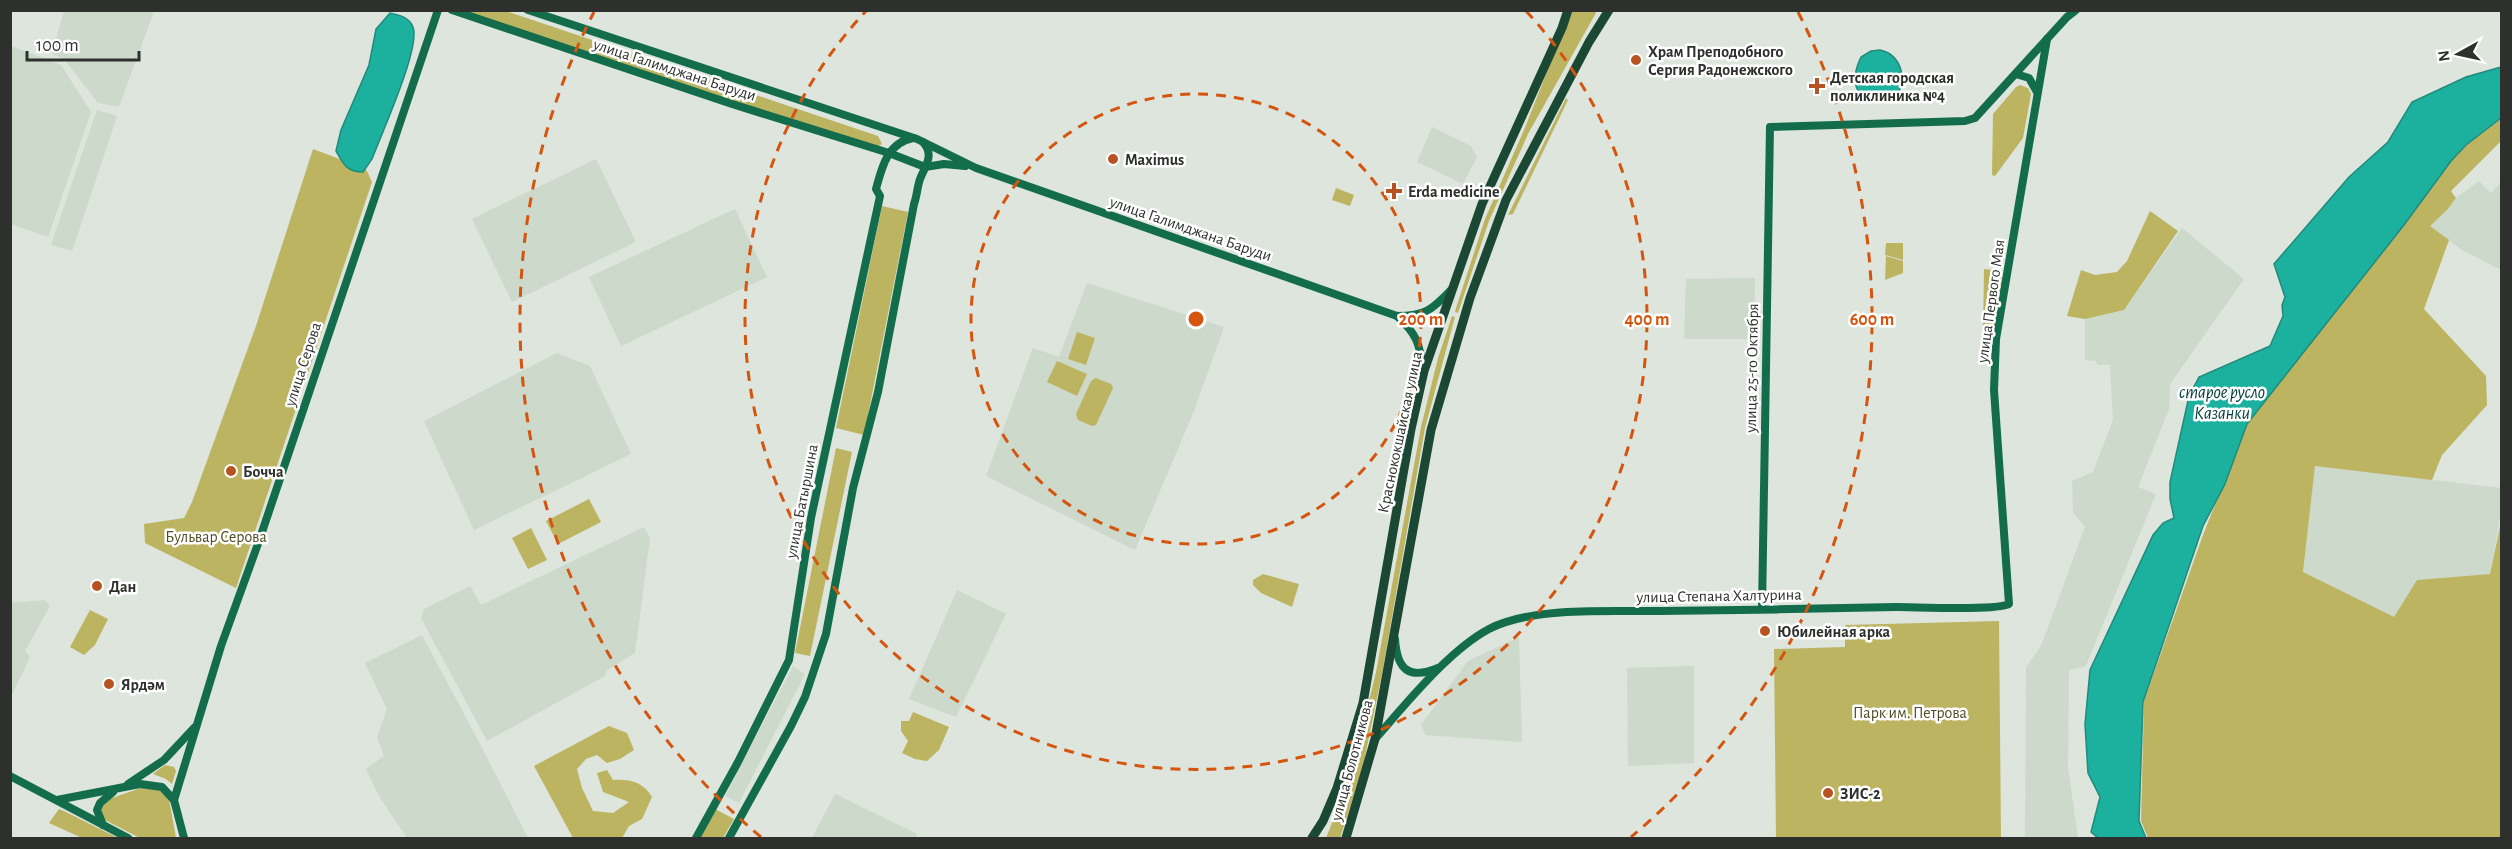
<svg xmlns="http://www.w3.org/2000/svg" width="2512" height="849" viewBox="0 0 2512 849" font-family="'Alegreya Sans',sans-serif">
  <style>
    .built { fill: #ccd9cb }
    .green { fill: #bdb462 }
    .water { fill: #1cb19f; stroke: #218a7c; stroke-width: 1.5 }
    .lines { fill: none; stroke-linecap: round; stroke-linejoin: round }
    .secondary { stroke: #136d4c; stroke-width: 8 }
    .primary { stroke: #1b4835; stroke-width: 9 }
    .ring { fill: none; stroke: #d5550f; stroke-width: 3; stroke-dasharray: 10 8 }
    .poi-dot { fill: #b75321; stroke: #fff; stroke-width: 2 }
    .labels { text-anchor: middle; stroke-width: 5; stroke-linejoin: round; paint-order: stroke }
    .poi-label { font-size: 16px; font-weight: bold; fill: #2d302c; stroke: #fff; text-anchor: start }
    .street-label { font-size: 16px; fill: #2d302c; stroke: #fff }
    .park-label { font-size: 16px; fill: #504c24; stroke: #fff }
    .water-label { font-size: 18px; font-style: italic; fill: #03413a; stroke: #fff }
    .centre { fill: #d5550f; stroke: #fff; stroke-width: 3 }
    .ring-label { font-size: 18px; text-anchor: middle; font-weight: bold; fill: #d5550f; stroke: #fff; stroke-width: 5; stroke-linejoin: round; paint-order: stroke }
  </style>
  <rect width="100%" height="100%" fill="#dde5dc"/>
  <!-- built -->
  <g class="built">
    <path d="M64 11H154L119 107 98 103 64 59 52 54Z"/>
    <path d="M11 46 61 65 91 112 48 237 11 224Z"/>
    <path d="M97 110 117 116 72 251 51 245Z"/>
    <path d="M1432 127 1471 146 1477 157 1463 184 1417 162Z"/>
    <path d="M596 159 636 242 512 302 472 219Z"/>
    <path d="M2479 181 2491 193 2501 182V270L2462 250 2429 226 2447 210 2456 198Z"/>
    <path d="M735 209 767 277 621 346 589 277Z"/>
    <path d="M2182 228 2244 279 2170 384 2169 409 2138 487 2156 494 2086 666 2069 670 2068 767 2078 838H2025L2026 667 2041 646 2085 527 2073 513 2072 481 2093 472 2113 420 2110 365H2097L2096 361 2085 360V319L2124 310Z"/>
    <path d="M1755 278 1754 339H1684L1686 279Z"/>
    <path d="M1087 283 1224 327 1194 411 1135 550 986 476 1033 348 1059 357Z"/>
    <path d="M557 353 590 366 631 454 474 530 424 421Z"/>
    <path d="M2315 466 2501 488V512L2490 574 2417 580 2394 618 2303 572Z"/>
    <path d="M644 527 650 538 635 653 607 670 605 676 487 741 421 618 424 609 470 586 481 605Z"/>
    <path d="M957 590 1006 614 956 717 909 699Z"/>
    <path d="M45 600 50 606 25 651 30 657 11 697V603Z"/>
    <path d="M422 635 480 744 528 838H407L379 796 366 769 384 756 377 737 387 709 365 663Z"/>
    <path d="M1519 637 1522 742 1426 735 1421 725 1468 661Z"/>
    <path d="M793 666 805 674 739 803 725 796Z"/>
    <path d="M1694 666V763L1628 766 1627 668Z"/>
    <path d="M835 794 917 834 915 838H812Z"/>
  </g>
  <!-- green -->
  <g class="green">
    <path d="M461 11H506L878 136 882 144 875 148Z"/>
    <path d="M1571 11H1597L1528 134 1489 221 1458 313 1455 312 1456 308 1485 219 1524 130Z"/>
    <path d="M2020 85 2028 88 2031 94 2023 138 1995 176 1992 175 1993 114 2016 87Z"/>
    <path d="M1566 98 1568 100 1513 214 1508 215Z"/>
    <path d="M2501 118V141L2451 191 2456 198 2447 210 2430 226 2449 240 2424 309 2486 376 2487 405 2442 455 2432 480 2315 466 2303 572 2394 617 2417 580 2490 574 2501 522V838H2148L2141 821 2144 701 2203 535 2247 424 2404 225 2451 161 2466 145Z"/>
    <path d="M313 149 366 169 372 182 236 588 145 543 144 524 184 518 192 502 256 326Z"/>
    <path d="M1336 188 1354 195 1350 206 1332 200Z"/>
    <path d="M882 206 908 212 864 435 836 428Z"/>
    <path d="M2150 211 2178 231 2124 310 2085 319 2067 316 2081 270 2095 275 2117 272 2127 261Z"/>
    <path d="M1886 243H1903V260L1885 255Z"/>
    <path d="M1886 256 1903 261V273L1885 280Z"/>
    <path d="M1984 269 1994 270 2001 275 2002 283 1995 333 1983 334Z"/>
    <path d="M1452 316 1455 317 1425 428 1382 674 1362 771 1340 838H1326L1352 772 1376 672 1421 427 1438 358Z"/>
    <path d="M1077 332 1095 338 1086 365 1068 359Z"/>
    <path d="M1057 361 1087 374 1077 396 1047 382Z"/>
    <path d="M1096 378 1111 384 1113 388 1096 425 1092 426 1078 420 1076 414 1091 381Z"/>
    <path d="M836 448 852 452 810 656 795 653Z"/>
    <path d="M589 499 601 522 558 544 546 521Z"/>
    <path d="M531 528 547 560 528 569 512 538Z"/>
    <path d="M1263 574 1299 584 1292 607 1261 593 1253 585V580Z"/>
    <path d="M90 610 108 619 95 645 84 655 70 647Z"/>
    <path d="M1999 621 2001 838H1776L1774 649 1845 647V625Z"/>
    <path d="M913 712 949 727 939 750 927 761 915 759 902 753 908 741 901 731V721H909Z"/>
    <path d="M609 726 627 733 634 750 620 759 607 763 597 755 586 759 577 769 582 788 593 811 613 813 629 802 603 792 597 773 607 770 613 780C630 779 643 782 652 797L642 819 629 826 622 838H573L534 766Z"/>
    <path d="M165 765 174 767 176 771 172 784 166 779 153 774Z"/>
    <path d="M141 788 161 790 169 799 176 838H140L105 820 101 813 102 804 106 800Z"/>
    <path d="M59 809 64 811 118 838H82L49 823Z"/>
    <path d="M715 809 734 819 723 838H699Z"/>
  </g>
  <!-- water -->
  <g class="water">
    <path d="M390 13C399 15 409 17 413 27 421 47 381 135 372 159L363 172C347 172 343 164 336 151L341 130 369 65 376 29Z"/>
    <path d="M1880 50C1890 52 1896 57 1900 67 1916 115 1833 115 1861 57L1871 51Z"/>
    <path d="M2501 67V118L2466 145 2451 161 2404 225 2247 424 2225 484 2203 526 2143 702 2139 821 2146 838H2098L2091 832 2100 797 2088 773 2085 724 2090 670 2153 535 2163 523 2174 518 2170 499V482L2189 396 2199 377 2270 346 2283 316 2282 305 2285 297 2274 264 2349 177 2388 142 2412 102 2466 77Z"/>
  </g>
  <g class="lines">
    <!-- secondary -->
    <g class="secondary">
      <path d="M452 10 732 104 889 153 925 167 944 164 965 166"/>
      <path d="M528 10 917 139 976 168 1397 316C1425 316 1432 310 1451 290"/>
      <path d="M2016 74 2029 78 2037 92"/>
      <path d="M1397 316C1418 335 1419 344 1424 371"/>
      <path d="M1762 609 1770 127 1965 121 1975 118 2067 17 2076 10"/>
      <path d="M1395 639C1397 670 1409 680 1438 668"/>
      <path d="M1375 739C1405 705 1449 650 1489 629 1533 606 1610 612 1660 611 1739 610 1817 609 1896 607 1918 607 1995 611 2009 604L1994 390 1996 339 2047 39"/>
      <path d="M10 776 128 838"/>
      <path d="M128 784 164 760 195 727"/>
      <path d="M57 800 140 784 162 787 174 800 184 838"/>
      <path d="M174 800 221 646 259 541 438 10"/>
      <path d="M103 825 97 810 100 803 113 792"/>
      <path d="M696 838 738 762 789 660 811 518 880 196 876 189C882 167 887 143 913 138"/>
      <path d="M729 838 791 726 805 697 826 634 853 488 878 392 914 204C917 196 917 188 920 179 925 166 935 155 923 142"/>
    </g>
    <!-- primary -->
    <g class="primary">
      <path d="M1312 838 1323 821 1337 788 1363 703 1411 429 1424 371 1482 204 1562 28 1568 10"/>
      <path d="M1346 838 1375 739 1431 430 1470 298 1506 200 1589 42 1609 10"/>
    </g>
  </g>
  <!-- distance rings -->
  <g class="ring">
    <circle cx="1196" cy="319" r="225"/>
    <path d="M1526 11A451 451 0 1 1 866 11"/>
    <path d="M761 837A676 676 0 0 1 594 12M1798 12A676 676 0 0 1 1631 837"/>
  </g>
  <!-- markers -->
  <g class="poi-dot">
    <circle cx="1636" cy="60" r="6"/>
    <path d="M1814 77h6v6h6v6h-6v6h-6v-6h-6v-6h6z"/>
    <circle cx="1113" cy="159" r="6"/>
    <path d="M1391 182h6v6h6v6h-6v6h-6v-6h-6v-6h6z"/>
    <circle cx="231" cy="471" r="6"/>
    <circle cx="97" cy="586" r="6"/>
    <circle cx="1765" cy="631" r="6"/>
    <circle cx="109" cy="684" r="6"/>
    <circle cx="1828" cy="793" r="6"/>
  </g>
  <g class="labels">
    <!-- poi labels -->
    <g class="poi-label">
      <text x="1648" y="57">Храм Преподобного<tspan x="1648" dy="18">Сергия Радонежского</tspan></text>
      <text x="1830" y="83">Детская городская<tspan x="1830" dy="18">поликлиника №4</tspan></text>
      <text x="1125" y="165">Maximus</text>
      <text x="1408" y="197">Erda medicine</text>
      <text x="243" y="477">Бочча</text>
      <text x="109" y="592">Дан</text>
      <text x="1777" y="637">Юбилейная арка</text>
      <text x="121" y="690">Ярдәм</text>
      <text x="1840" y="799">ЗИС-2</text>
    </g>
    <!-- street labels -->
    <g class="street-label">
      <text transform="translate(675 69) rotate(18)" y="6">улица Галимджана Баруди</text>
      <text transform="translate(1191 228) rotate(19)" y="6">улица Галимджана Баруди</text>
      <text transform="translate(1990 301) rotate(-82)" y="6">улица Первого Мая</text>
      <text transform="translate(302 364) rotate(-72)" y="6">улица Серова</text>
      <text transform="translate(1751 368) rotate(-89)" y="6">улица 25-го Октября</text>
      <text transform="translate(1399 432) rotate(-78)" y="6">Краснококшайская улица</text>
      <text transform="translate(801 501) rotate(-79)" y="6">улица Батыршина</text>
      <text transform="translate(1719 595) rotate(-1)" y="6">улица Степана Халтурина</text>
      <text transform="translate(1351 760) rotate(-75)" y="6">улица Болотникова</text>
    </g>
    <!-- park labels -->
    <g class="park-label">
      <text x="216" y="542">Бульвар Серова</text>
      <text x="1910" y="718">Парк им. Петрова</text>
    </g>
    <!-- water labels -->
    <g class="water-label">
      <text x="2222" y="398">старое русло<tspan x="2222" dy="21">Казанки</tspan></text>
    </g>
  </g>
  <circle cx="1196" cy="319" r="9" class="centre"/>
  <g class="ring-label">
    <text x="1421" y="325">200 m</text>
    <text x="1647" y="325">400 m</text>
    <text x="1872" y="325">600 m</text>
  </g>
  <!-- border -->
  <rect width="2512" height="849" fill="none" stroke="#2d302c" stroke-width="24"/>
  <!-- north arrow -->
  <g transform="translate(2458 54) rotate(262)" stroke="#ffffff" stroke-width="4.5" paint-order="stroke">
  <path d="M0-4.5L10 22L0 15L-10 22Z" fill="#2d302c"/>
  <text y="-9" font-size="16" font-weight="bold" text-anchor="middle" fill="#2d302c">N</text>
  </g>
  <!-- scale -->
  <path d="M27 51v9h112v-9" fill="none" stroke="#2d302c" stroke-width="3"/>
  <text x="36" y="51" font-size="18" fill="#2d302c" stroke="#ffffff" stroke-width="4.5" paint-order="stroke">100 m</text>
</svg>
